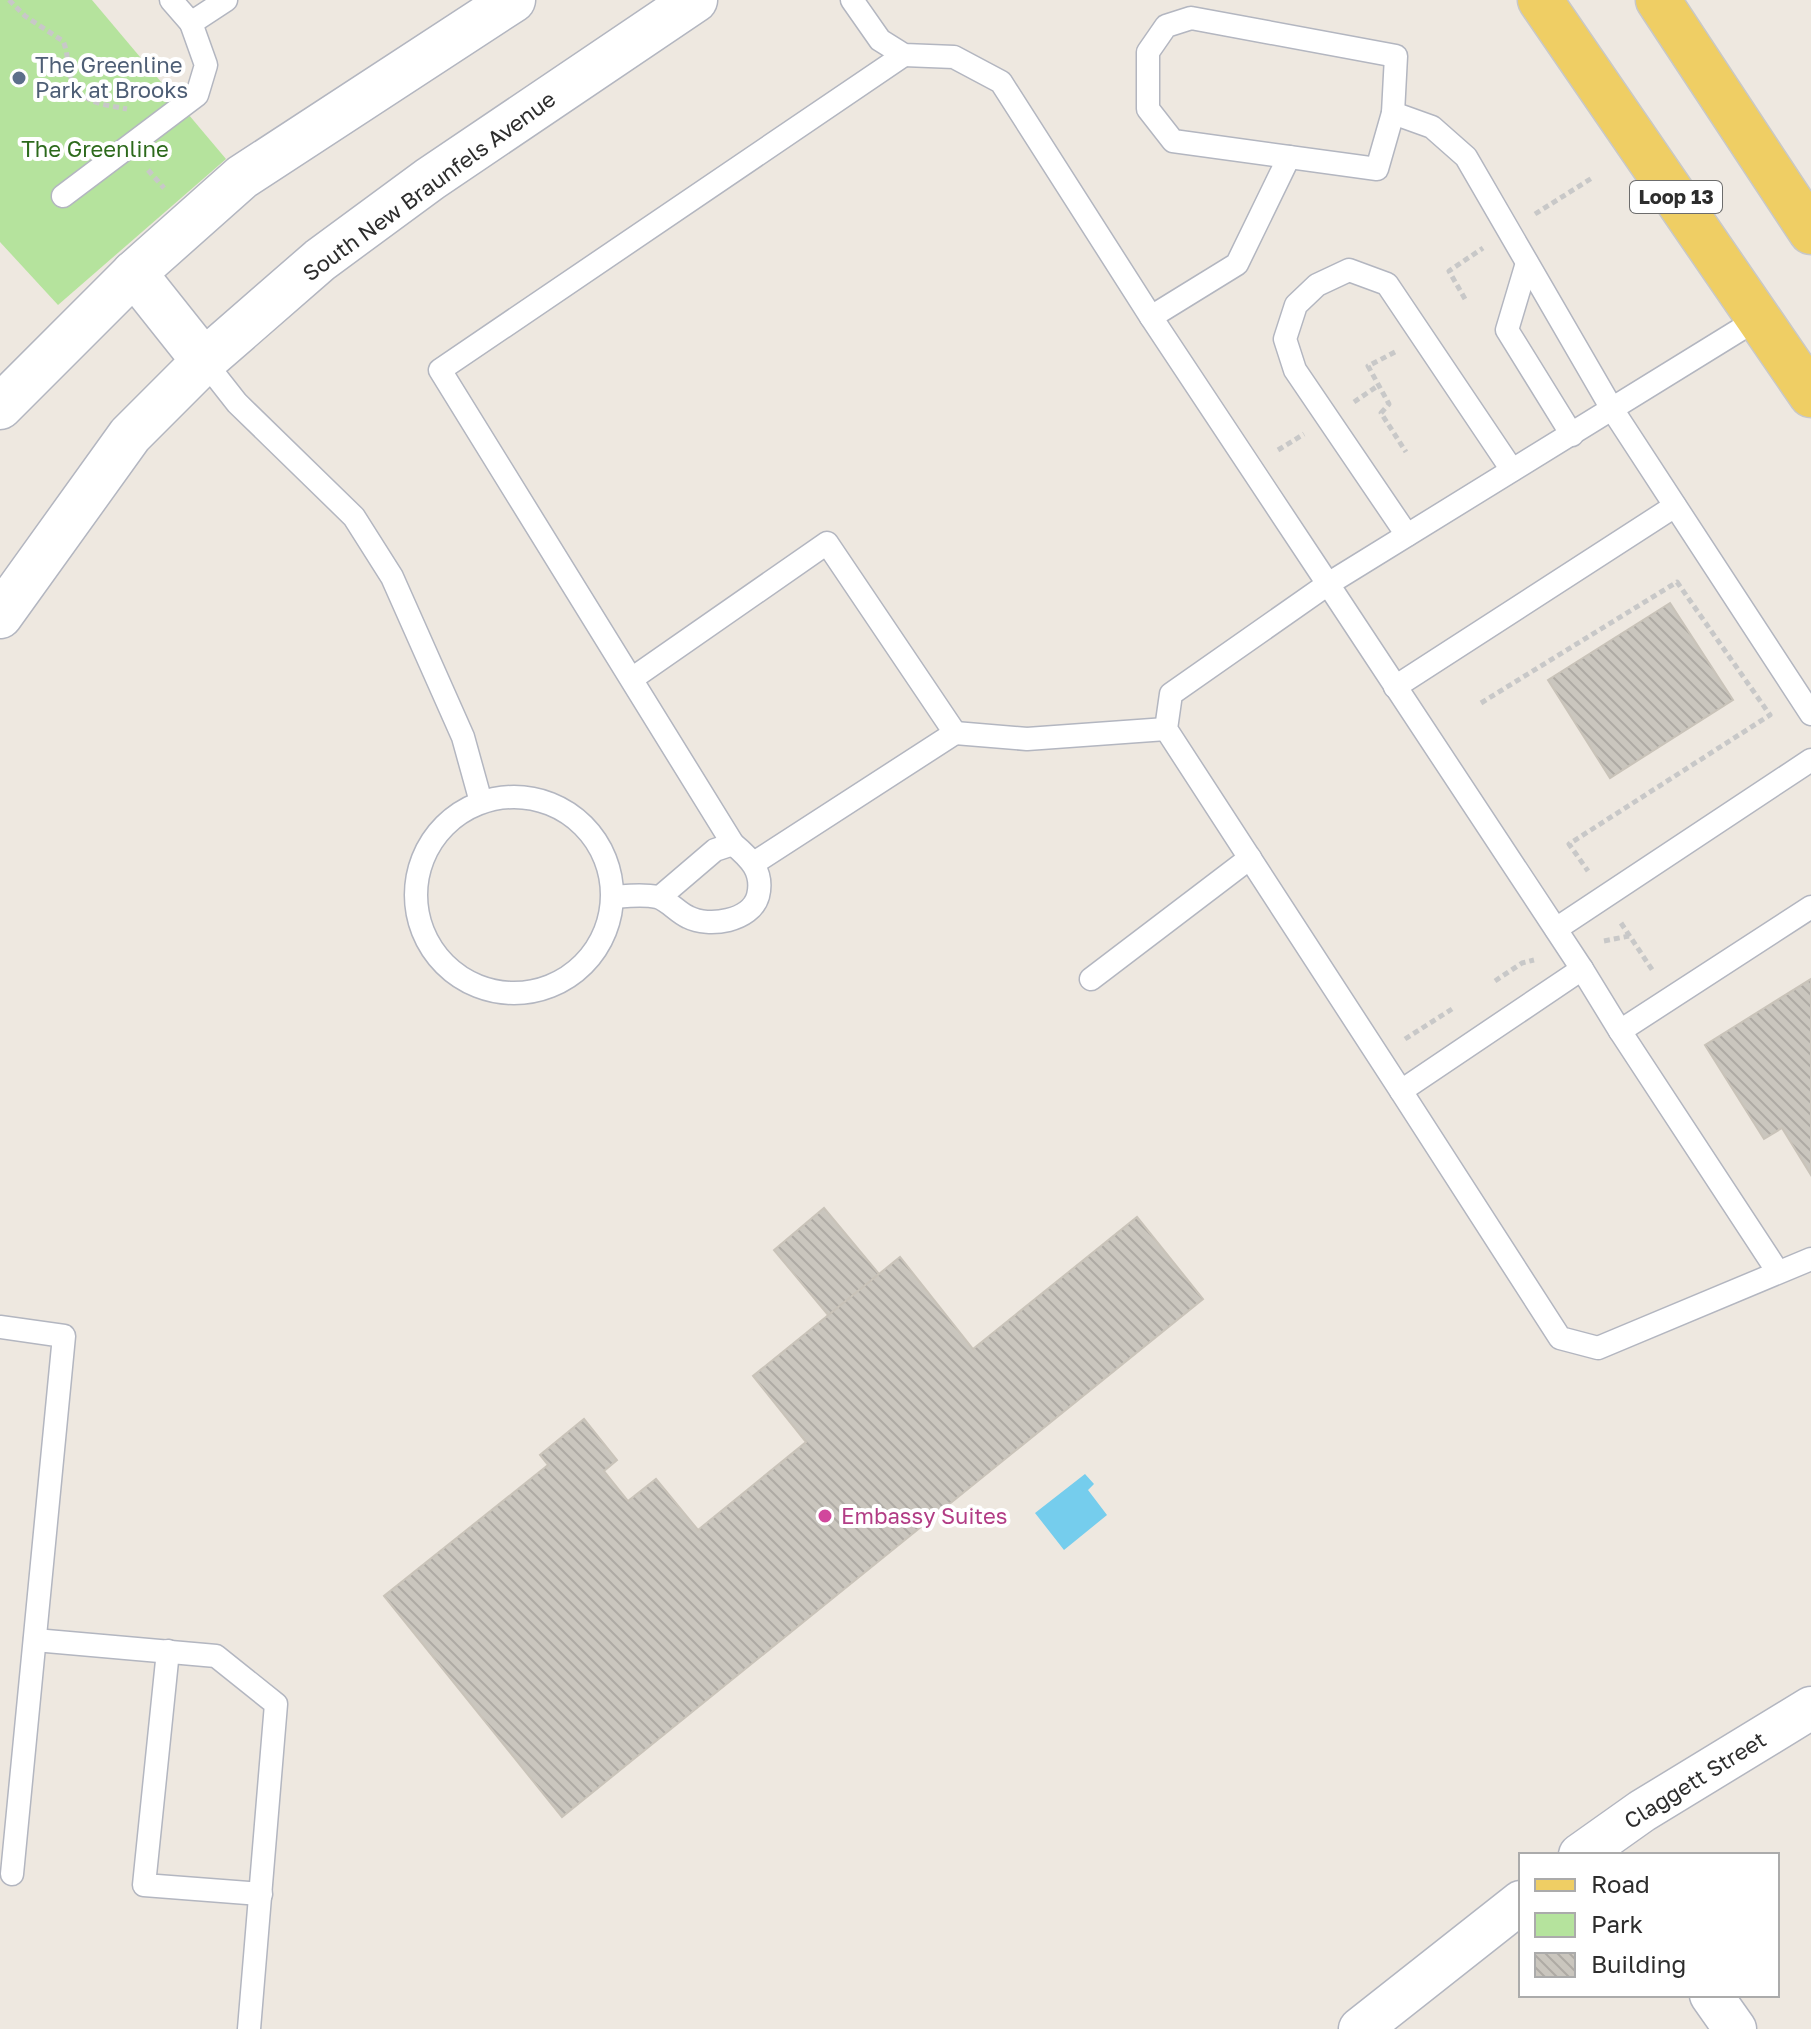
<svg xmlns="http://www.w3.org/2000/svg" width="1811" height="2029" viewBox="0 0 1811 2029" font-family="'Golos Text',sans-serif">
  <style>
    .park { fill: #b5e39d }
    .water { fill: #75cded }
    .building { fill: url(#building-back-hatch); stroke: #c9c3b9; stroke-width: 2 }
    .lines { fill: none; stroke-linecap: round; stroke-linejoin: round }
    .service-casing { stroke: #b3b6c0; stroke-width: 25 }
    .minor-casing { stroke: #b3b6c0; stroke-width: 45 }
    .tertiary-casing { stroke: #b3b6c0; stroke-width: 47 }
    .primary-casing { stroke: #c8c8c8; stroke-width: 47 }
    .path { stroke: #c8c8c8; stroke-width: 5; stroke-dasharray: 6 4; stroke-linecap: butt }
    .service { stroke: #fff; stroke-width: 22 }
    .minor { stroke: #fff; stroke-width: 42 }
    .tertiary { stroke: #fff; stroke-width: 44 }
    .primary { stroke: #efce64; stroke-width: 44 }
    .service-dot { fill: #5c6f8a; stroke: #fff; stroke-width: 3 }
    .hotel-dot { fill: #d1479c; stroke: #fff; stroke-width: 3 }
    .labels { text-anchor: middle; stroke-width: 8; stroke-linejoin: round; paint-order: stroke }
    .shield { fill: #fff; stroke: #6c6c6c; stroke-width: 2 }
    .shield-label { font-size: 20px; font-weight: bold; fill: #2d2d2d }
    .service-label { font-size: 22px; fill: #4e5e75; stroke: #fff; text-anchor: start }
    .park-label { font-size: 22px; fill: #2d6a1c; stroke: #fff }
    .street-label { font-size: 22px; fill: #2d2d2d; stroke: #fff }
    .hotel-label { font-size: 22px; fill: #b23c85; stroke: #fff; text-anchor: start }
  </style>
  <defs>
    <pattern id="building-back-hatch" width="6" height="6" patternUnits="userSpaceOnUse" patternTransform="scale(2)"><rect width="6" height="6" fill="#cac6be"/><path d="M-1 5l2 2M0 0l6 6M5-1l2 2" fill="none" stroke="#aeaaa4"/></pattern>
  </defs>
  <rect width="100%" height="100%" fill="#eee8e0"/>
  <!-- park -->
  <path class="park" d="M0 0H92L226 159 58 305 0 242Z"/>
  <!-- water -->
  <path class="water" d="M1085 1474 1094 1484 1088 1490 1107 1515 1064 1550 1035 1513Z"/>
  <!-- building -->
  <g class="building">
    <path d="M1670 603 1733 700 1610 778 1548 680Z"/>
    <path d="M1811 979V1175L1782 1128 1764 1139 1705 1045Z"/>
    <path d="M824 1208 879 1274 829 1316 774 1250Z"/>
    <path d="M1137 1217 1203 1299 562 1817 384 1596 548 1465 540 1455 584 1419 617 1460 604 1471 628 1501 656 1479 698 1530 806 1442 753 1376 900 1257 973 1349Z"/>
  </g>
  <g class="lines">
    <defs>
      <g id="service">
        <path d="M171 0 191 23 226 0"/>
        <path d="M852 0 880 40 904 55 954 57 1001 82 1151 317 1328 584 1171 694 1166 729 1401 1091"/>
        <path d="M1191 18 1396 56 1393 113 1377 169 1173 141 1148 109V52L1166 26Z"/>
        <path d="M1393 113 1432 127 1466 157 1612 409 1811 714"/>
        <path d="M63 196 197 95 206 65 191 23"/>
        <path d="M1527 263 1507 330 1572 435"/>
        <path d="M1151 317 1237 264 1289 157"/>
        <path d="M204 361 237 403 354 517 392 577 463 737 481 802"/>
        <path d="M1407 535 1295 370 1285 339 1296 305 1317 285 1349 270 1387 284 1512 470"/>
        <path d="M633 678 827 543 955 733 754 863"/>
        <path d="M1395 687 1675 506"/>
        <path d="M955 733 1027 739 1166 729"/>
        <circle cx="514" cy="895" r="98"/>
        <path d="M613 897C627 896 643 894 657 897 668 900 677 912 688 917 709 928 751 921 758 896 764 872 750 858 733 844L440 370 904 55"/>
        <path d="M660 897 715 850 733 844"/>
        <path d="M1811 907 1620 1031 1582 969 1401 1091 1560 1338 1598 1348 1811 1259"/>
        <path d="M1556 929 1811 760"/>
        <path d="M1582 969 1328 584 1759 318"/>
        <path d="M1091 979 1250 858"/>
        <path d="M1620 1031 1778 1272"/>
        <path d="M0 1327 64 1336 12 1874"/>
        <path d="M35 1640 216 1656 276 1704 249 2029"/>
        <path d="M168 1651 144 1885 261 1894"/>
      </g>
      <g id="minor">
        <path d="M1580 1855 1642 1811 1811 1708"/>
        <path d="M1711 1995 1735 2029"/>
        <path d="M1360 2029 1521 1902"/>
      </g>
      <g id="tertiary">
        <path d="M134 273 204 361"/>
        <path d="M0 407 134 273 242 177 513 0"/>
        <path d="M0 616 130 435 204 361 320 260 430 179 695 0"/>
      </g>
      <g id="primary">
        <path d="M1540 0 1811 395"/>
        <path d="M1658 0 1811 232"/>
      </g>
    </defs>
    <!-- service casing -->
    <use href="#service" class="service-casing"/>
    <!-- minor casing -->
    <use href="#minor" class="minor-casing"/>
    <!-- tertiary casing -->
    <use href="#tertiary" class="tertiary-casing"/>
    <!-- primary casing -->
    <use href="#primary" class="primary-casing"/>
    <!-- path -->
    <g class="path">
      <path d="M9 0 25 16 63 41C68 52 67 63 70 74 76 103 102 104 127 109"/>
      <path d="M148 170 164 188"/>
      <path d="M1535 214 1592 178"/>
      <path d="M1465 299 1449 271 1483 248"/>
      <path d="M1395 352 1368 366 1389 404 1381 413 1406 452"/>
      <path d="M1354 402 1379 385"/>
      <path d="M1278 450 1304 434"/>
      <path d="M1481 703 1677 582 1770 715 1569 844 1588 871"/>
      <path d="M1621 923 1653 971"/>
      <path d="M1604 941 1629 936"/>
      <path d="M1495 981 1522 963 1534 960"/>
      <path d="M1405 1039 1452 1009"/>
    </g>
    <!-- service -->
    <use href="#service" class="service"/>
    <!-- minor -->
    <use href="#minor" class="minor"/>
    <!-- tertiary -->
    <use href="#tertiary" class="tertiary"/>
    <!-- primary -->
    <use href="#primary" class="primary"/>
  </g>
  <!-- markers -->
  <circle class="service-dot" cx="19" cy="78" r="8"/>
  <circle class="hotel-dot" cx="825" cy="1516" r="8"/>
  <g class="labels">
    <!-- shield labels -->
    <rect class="shield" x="1630" y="181" width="92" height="32" rx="6"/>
    <g class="shield-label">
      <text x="1676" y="204">Loop 13</text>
    </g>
    <!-- service labels -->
    <g class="service-label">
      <text x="35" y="73">The Greenline<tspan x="35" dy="25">Park at Brooks</tspan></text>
    </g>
    <!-- park labels -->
    <g class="park-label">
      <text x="95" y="157">The Greenline</text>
    </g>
    <!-- street labels -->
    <g class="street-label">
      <text transform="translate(429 186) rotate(-36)" y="8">South New Braunfels Avenue</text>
      <text transform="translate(1695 1780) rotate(-32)" y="8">Claggett Street</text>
    </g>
    <!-- hotel labels -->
    <g class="hotel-label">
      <text x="841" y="1524">Embassy Suites</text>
    </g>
  </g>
  <!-- legend -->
  <rect x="1519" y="1853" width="260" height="144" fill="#ffffff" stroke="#ababab" stroke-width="2"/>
  <rect x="1535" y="1879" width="40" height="12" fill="#efce64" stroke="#ababab" stroke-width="2"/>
  <text x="1591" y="1893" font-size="24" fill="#2d2d2d">Road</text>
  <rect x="1535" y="1913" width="40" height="24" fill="#b5e39d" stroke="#ababab" stroke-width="2"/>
  <text x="1591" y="1933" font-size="24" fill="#2d2d2d">Park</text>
  <rect x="1535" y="1953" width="40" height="24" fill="url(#building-back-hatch)" stroke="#ababab" stroke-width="2"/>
  <text x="1591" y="1973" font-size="24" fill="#2d2d2d">Building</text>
</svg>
